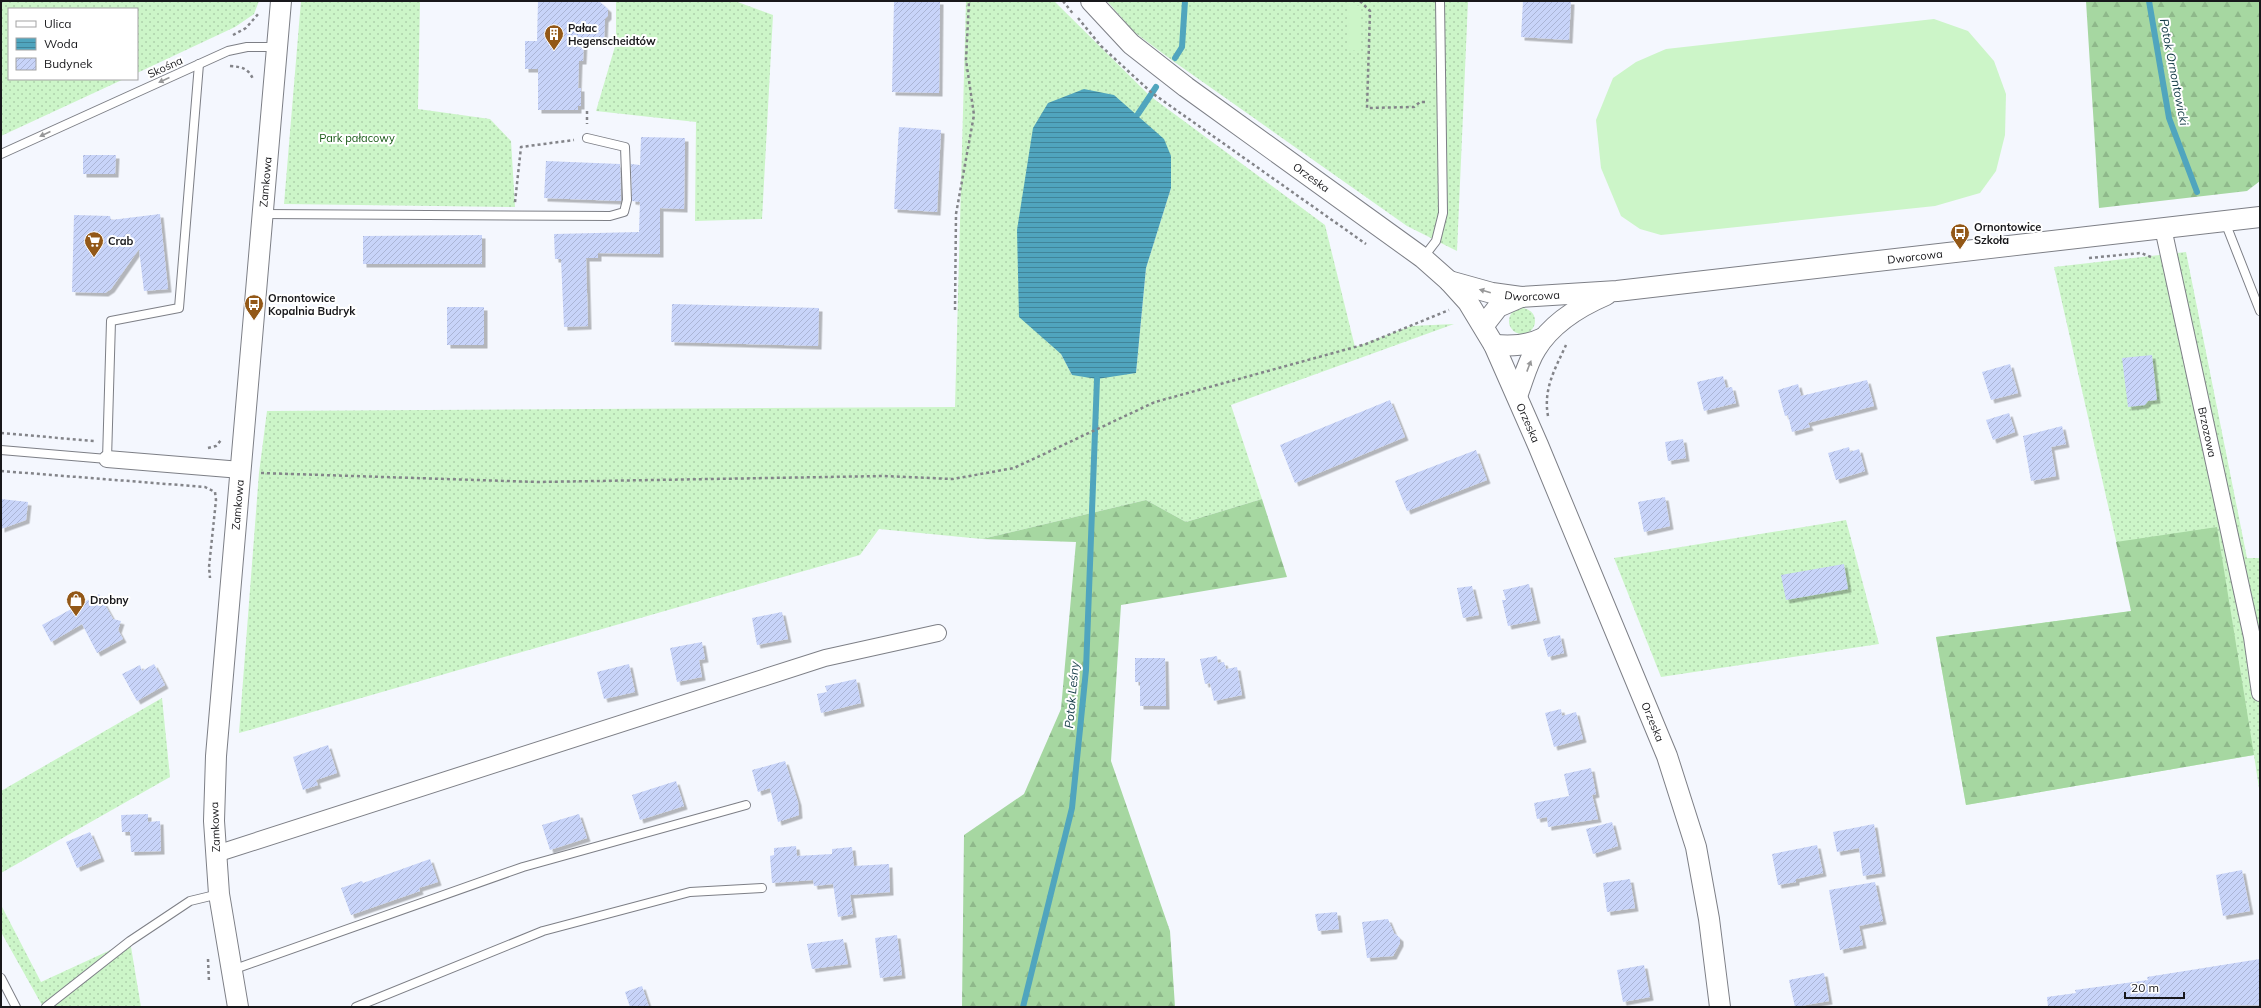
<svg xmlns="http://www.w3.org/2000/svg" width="2261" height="1008" viewBox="0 0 2261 1008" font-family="Mulish,sans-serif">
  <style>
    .grass { fill: url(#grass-dots); fill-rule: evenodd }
    .forest { fill: url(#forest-firs) }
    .garden { fill: #ccf5c8 }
    .water { fill: url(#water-rules) }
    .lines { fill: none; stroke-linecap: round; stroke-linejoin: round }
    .stream { stroke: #50a5be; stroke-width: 6 }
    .building { fill: url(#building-hatch); filter: url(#shadow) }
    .service-casing { stroke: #7d7f86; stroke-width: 10 }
    .minor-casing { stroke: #7d7f86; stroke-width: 18 }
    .tertiary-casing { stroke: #7d7f86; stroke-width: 22 }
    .path { stroke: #838489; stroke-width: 2.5; stroke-dasharray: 3 3; stroke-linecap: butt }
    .service { stroke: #fff; stroke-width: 8 }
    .minor { stroke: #fff; stroke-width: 16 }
    .tertiary { stroke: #fff; stroke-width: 20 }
    .oneway { fill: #979798 }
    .labels { text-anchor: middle; stroke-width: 4; stroke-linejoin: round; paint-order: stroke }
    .poi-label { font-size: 11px; font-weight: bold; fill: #18181b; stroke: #fff; text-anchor: start }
    .street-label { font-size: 11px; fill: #18181b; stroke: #fff }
    .park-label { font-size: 11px; fill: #165814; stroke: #fff }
    .water-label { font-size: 12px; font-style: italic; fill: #143b47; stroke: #fff }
  </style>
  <defs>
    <pattern id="grass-dots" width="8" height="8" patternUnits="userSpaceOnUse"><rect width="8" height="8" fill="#ccf5c8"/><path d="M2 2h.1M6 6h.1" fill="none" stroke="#aed1ab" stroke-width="1.8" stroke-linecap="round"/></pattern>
    <pattern id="forest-firs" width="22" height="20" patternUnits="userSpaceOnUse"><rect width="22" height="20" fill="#a6d7a1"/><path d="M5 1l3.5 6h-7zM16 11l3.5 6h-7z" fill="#8eb88a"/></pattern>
    <pattern id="water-rules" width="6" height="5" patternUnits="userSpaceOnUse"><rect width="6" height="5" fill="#50a5be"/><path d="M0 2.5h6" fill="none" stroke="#41859a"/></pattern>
    <pattern id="building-hatch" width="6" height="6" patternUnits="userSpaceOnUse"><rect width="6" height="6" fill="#c8d4f9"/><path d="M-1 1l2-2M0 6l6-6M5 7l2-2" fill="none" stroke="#abb5d5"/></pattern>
    <filter id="shadow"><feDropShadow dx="3.5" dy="3.5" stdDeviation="0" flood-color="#0004"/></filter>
  </defs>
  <rect width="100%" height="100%" fill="#f4f7fe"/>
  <!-- grass -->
  <g class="grass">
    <path d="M1 1H259L254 14 235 27 137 73V9H9V79H124L1 136Z"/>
    <path d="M301 1H420L418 109 490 119 511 141 515 207 284 204Z"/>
    <path d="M616 1H735L773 15 762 219 695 221 696 122 596 111 616 43Z"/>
    <path d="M966 1H1054L1150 96 1325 225 1355 347 1411 326 1454 324 1231 405 1262 499 1186 522 1146 500 982 539 879 529 860 555 239 733 259 473 267 411 955 407ZM1171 188 1146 268 1136 373 1072 375 1061 354Z"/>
    <path d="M1107 1H1468L1457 251 1407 226 1173 61 1134 32Z"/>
    <path d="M2186 252 2247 558H2260V795L2254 755 1966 805 1936 637 2132 611 2054 267Z"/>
    <circle cx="1522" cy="321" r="13"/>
    <path d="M1846 520 1879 644 1661 677 1614 558Z"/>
    <path d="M162 698 170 777 1 873V791Z"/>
    <path d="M1 905 41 982 130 941 141 1007H43L1 932Z"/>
  </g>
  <!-- forest -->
  <g class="forest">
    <path d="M2086 1H2260V181L2247 191 2099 208Z"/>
    <path d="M1262 499 1287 577 1121 605 1111 761 1170 931 1175 1007H962L964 835 1024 794 1061 709 1076 542 982 539 1146 500 1186 522Z"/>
    <path d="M2217 527 2254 755 1966 805 1936 637 2131 611 2116 542Z"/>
  </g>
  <!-- garden -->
  <g class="garden">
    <path d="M1349 5 1361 6 1360 51 1347 50Z"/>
    <path d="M1934 19 1968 31 1994 61 2006 94 2005 135 1996 171 1980 193 1935 206 1661 235 1640 229 1621 216 1601 168 1596 120 1613 78 1636 62 1666 49Z"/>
  </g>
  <!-- water -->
  <path class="water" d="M1084 89 1114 95 1164 139 1171 156V188L1146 268 1136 373 1097 379 1072 375 1061 354 1019 317 1017 230 1033 128 1048 103Z"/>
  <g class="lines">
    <!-- stream -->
    <g class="stream">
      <path d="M2149 1 2169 118 2197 192"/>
      <path d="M1175 58 1182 47 1185 1"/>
      <path d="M1138 114 1156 87"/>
      <path d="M1023 1007 1072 808 1086 670 1097 379"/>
    </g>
  </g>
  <!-- building -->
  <g class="building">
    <path d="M538 1H599L608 9V16L605 19 604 40H584L583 61H579L578 88H581V106H578V110H538V69H525V41H537Z"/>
    <path d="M894 1H940L939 93 892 92Z"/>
    <path d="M1523 1H1571L1569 40 1521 37Z"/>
    <path d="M899 127 941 130 937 212 894 209Z"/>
    <path d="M641 137 685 138 684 209 660 208V254L598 253V258H586L588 326 564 327 561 259H555L554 234 639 232 640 202 632 201 631 164 640 165Z"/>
    <path d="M83 155H116L115 174H83Z"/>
    <path d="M546 161 620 164 621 201 544 198Z"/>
    <path d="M160 214 168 289 144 291 139 249 111 289 105 293 72 292 74 215 110 216 111 220Z"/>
    <path d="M482 235V264H363V236Z"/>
    <path d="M672 304 819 308 818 346 671 342Z"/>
    <rect x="447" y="307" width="37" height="38"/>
    <path d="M2152 355 2157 400 2148 401 2145 405 2128 407 2122 358Z"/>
    <path d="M2010 364 2018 393 1991 400 1982 372Z"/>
    <path d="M1723 376 1726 388 1732 387 1736 403 1704 411 1697 382Z"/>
    <path d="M1867 380 1874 406 1808 423 1810 427 1792 432 1788 415 1785 416 1778 390 1798 384 1801 396Z"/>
    <path d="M1390 400 1405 437 1295 483 1280 445Z"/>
    <path d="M2009 413 2015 432 1993 440 1986 420Z"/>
    <path d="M2062 426 2066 444 2051 447 2056 476 2031 481 2023 436Z"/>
    <path d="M1683 439 1686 458 1668 461 1665 442Z"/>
    <path d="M1849 447 1850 452 1859 449 1865 471 1836 480 1828 453Z"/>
    <path d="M1476 450 1487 480 1407 511 1395 481Z"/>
    <path d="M1665 497 1670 526 1644 532 1638 502Z"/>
    <path d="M1 499 28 502 26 520 1 529Z"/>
    <path d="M1844 564 1848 589 1786 600 1781 575Z"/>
    <path d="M1529 584 1537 620 1508 626 1502 600H1506L1503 590Z"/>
    <path d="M1472 586 1479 615 1463 618 1457 588Z"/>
    <path d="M99 594 113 619 121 621 118 630 123 639 97 653 82 624 51 642 42 625Z"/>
    <path d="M782 612 788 639 757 645 752 618Z"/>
    <path d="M1560 635 1564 653 1548 657 1543 639Z"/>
    <path d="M702 642 705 659 699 660 702 677 677 682 670 648Z"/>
    <path d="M1217 656 1218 663 1224 662 1226 669 1237 667 1242 695 1214 701 1210 683 1205 684 1200 659Z"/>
    <path d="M1135 658H1165L1166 706H1140V682H1135Z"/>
    <path d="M154 664 165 685 137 701 122 674 140 665 142 671Z"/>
    <path d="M629 664 635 692 604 699 597 672Z"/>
    <path d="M856 679 861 703 821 713 817 694 827 692 825 686Z"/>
    <path d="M1561 709 1562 716 1576 712 1583 739 1554 747 1545 713Z"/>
    <path d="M328 745 337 773 316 780 318 785 303 790 293 757Z"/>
    <path d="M785 761 798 802 799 815 778 822 770 788 758 792 752 770Z"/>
    <path d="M1591 768 1596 794 1592 795 1598 819 1548 827 1547 817 1537 819 1534 803 1569 796 1564 774Z"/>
    <path d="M676 781 684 806 640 820 632 795Z"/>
    <path d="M148 814V822L160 821 161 851 131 852 130 832H122L121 815Z"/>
    <path d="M579 814 587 838 550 850 542 825Z"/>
    <path d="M1612 822 1618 846 1593 854 1586 829Z"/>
    <path d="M1874 824 1882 873 1863 876 1859 848 1837 852 1833 832Z"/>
    <path d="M90 832 101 858 77 868 66 842Z"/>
    <path d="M1817 845 1823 873 1796 879V882L1778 885 1772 854Z"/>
    <path d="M796 846 797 856 832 854V849L852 847 854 866 889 864 890 892 850 895 853 914 838 917 833 884 814 886 813 880 772 883 770 856 774 855V848Z"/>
    <path d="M430 859 438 882 419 888 420 891 351 915 341 888 362 881 363 883Z"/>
    <path d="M2242 870 2250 911 2223 916 2216 875Z"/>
    <path d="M1630 879 1635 908 1607 912 1603 883Z"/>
    <path d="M1875 882 1883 921 1859 926 1863 945 1840 950 1829 890Z"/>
    <path d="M1337 912 1339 929 1318 931 1315 914Z"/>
    <path d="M1388 919 1394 933 1400 938V943L1393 956 1367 958 1362 922Z"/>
    <path d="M897 935 902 975 880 978 875 938Z"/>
    <path d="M843 939 848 964 812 969 807 944Z"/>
    <path d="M2260 959V1005L2048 1007 2047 997 2076 993 2075 990 2148 980 2147 977Z"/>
    <path d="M1644 965 1650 997 1623 1002 1617 970Z"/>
    <path d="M1824 973 1829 1001 1795 1007 1789 980Z"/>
    <path d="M642 986 649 1007H630L625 992Z"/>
  </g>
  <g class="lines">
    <defs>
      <g id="service">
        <path d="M1 154 228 51 247 47H277"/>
        <path d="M263 214 610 216 624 212 627 200 625 147 587 138"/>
        <path d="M2225 222 2260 311"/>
        <path d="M1423 258 1436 241 1443 213 1440 1"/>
        <path d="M1 450 107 459 111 321 179 308 199 64"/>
        <path d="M232 970 523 867 746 805"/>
        <path d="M1 978 16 1007"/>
        <path d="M46 1007 130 941 190 901 219 894"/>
        <path d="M356 1007 543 931 690 892 762 888"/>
      </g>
      <g id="minor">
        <path id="s1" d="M2163 228 2252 637 2260 693"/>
        <path d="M107 459 241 470"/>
        <path d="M216 854 825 658 938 633"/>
      </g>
      <g id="tertiary">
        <path id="s2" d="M1091 1 1131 44 1186 87 1423 258 1449 281 1468 302 1494 345 1538 445 1667 756 1696 847 1709 919 1720 1007"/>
        <path id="s3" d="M1449 281 1492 293 1521 297 1617 291 2260 217"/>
        <path d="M1484 325 1498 307 1521 297"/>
        <path d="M1494 345C1512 346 1527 346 1543 338"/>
        <path d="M1517 396C1523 381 1527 363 1536 349 1552 323 1578 307 1606 295"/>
        <path id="s4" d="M238 1007 219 894 214 821 216 756 281 1"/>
      </g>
    </defs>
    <!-- service casing -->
    <use href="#service" class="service-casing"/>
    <!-- minor casing -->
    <use href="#minor" class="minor-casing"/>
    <!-- tertiary casing -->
    <use href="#tertiary" class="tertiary-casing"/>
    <!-- path -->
    <g class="path">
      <path d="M1063 1 1074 15"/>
      <path d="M1360 1 1370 11 1367 108 1414 107 1420 102H1428"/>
      <path d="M1078 18 1101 46 1152 93 1366 244"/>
      <path d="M233 35 246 28 259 13"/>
      <path d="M230 66C242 67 248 68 253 79"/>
      <path d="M587 111V124"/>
      <path d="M515 202 521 147 574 140"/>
      <path d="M1996 225H2005"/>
      <path d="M2089 258 2141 253 2151 257"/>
      <path d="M955 310 956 214 974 115 966 60 969 1"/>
      <path d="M1548 416C1543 389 1555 369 1566 345"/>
      <path d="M1 433 94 441"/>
      <path d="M208 448 216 446 222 439"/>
      <path d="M1 471 205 487 215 492 216 500 209 567 210 578"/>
      <path d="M261 473 538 482 884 476 953 479 1014 468 1155 402 1366 344 1449 310"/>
      <path d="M208 959 209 982"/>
    </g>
    <!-- service -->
    <use href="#service" class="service"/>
    <!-- minor -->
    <use href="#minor" class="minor"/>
    <!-- tertiary -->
    <use href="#tertiary" class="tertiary"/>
  </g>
  <!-- one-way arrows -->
  <defs><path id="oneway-solid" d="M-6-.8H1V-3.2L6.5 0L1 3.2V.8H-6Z"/></defs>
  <g class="oneway">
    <use href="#oneway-solid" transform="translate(164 80) rotate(156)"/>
    <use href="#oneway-solid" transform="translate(45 134) rotate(156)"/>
    <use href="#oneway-solid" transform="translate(1485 291) rotate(-164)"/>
    <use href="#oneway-solid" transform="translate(1529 366) rotate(-69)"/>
  </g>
  <!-- icons -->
  <defs>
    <symbol id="building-pin" viewBox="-11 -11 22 30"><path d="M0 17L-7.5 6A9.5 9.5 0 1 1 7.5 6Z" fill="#935817" stroke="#fff"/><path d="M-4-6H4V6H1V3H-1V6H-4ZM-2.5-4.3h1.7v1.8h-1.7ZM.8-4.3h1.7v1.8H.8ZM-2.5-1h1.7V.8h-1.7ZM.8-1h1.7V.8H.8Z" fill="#fff"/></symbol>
    <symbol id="bus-pin" viewBox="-11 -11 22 30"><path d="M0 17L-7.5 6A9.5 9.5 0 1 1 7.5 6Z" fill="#935817" stroke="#fff"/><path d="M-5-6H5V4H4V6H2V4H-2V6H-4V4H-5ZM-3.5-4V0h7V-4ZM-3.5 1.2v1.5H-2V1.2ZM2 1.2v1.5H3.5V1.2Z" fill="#fff"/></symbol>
    <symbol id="supermarket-pin" viewBox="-11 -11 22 30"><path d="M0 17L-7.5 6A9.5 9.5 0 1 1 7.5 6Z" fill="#935817" stroke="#fff"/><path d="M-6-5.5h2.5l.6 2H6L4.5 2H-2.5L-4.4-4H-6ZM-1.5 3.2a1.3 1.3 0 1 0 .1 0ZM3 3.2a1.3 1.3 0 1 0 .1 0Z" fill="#fff"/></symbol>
    <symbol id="shop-pin" viewBox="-11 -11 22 30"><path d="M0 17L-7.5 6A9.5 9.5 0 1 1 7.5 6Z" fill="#935817" stroke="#fff"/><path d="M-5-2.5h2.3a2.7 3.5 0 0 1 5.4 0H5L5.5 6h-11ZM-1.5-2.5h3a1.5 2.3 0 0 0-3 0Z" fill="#fff"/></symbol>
  </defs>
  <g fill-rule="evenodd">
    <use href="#building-pin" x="543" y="23" width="22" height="30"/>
    <use href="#bus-pin" x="1949" y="222" width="22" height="30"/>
    <use href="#supermarket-pin" x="83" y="230" width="22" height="30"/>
    <use href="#bus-pin" x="243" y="293" width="22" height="30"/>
    <use href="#shop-pin" x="65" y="589" width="22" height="30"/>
  </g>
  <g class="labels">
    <!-- poi labels -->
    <g class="poi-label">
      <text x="568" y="32">Pałac<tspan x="568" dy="13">Hegenscheidtów</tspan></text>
      <text x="1974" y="231">Ornontowice<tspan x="1974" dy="13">Szkoła</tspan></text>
      <text x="108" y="245">Crab</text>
      <text x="268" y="302">Ornontowice<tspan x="268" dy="13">Kopalnia Budryk</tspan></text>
      <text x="90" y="604">Drobny</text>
    </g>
    <!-- street labels -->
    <g class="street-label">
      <text transform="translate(165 67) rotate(-24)" y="4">Skośna</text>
      <text dy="4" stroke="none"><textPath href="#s2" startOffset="283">Orzeska</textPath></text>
      <text dy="4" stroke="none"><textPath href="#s4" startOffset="829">Zamkowa</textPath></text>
      <text dy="4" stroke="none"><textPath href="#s3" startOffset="470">Dworcowa</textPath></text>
      <text dy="4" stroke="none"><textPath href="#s3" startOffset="85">Dworcowa</textPath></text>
      <text dy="4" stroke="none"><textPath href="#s2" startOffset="619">Orzeska</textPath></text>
      <text dy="4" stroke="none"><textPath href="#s1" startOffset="209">Brzozowa</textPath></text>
      <text dy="4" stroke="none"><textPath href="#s4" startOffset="505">Zamkowa</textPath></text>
      <text dy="4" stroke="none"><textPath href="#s2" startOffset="943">Orzeska</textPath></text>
      <text transform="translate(215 827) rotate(-92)" y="4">Zamkowa</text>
    </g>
    <!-- park labels -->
    <g class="park-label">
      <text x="357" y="142">Park pałacowy</text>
    </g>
    <!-- water labels -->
    <g class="water-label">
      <text transform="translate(2174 72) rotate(79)" y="4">Potok Ornontowicki</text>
      <text transform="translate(1072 695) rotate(-85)" y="4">Potok Leśny</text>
    </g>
  </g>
  <!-- border -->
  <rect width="2261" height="1008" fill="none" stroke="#18181b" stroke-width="4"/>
  <!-- legend -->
  <rect x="8" y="8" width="130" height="72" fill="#ffffff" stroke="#a3a3a4"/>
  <rect x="16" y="21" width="20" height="6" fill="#ffffff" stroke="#a3a3a4"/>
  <text x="44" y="28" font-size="12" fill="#18181b">Ulica</text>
  <rect x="16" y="38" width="20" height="12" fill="url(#water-rules)" stroke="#a3a3a4"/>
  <text x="44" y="48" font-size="12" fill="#18181b">Woda</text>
  <rect x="16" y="58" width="20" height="12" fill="url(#building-hatch)" stroke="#a3a3a4"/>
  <text x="44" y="68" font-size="12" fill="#18181b">Budynek</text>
  <!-- scale -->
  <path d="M2125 992v6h59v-6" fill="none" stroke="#18181b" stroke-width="2"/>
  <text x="2131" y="992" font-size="12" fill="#18181b" stroke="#ffffff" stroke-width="3" paint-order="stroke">20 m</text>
</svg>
